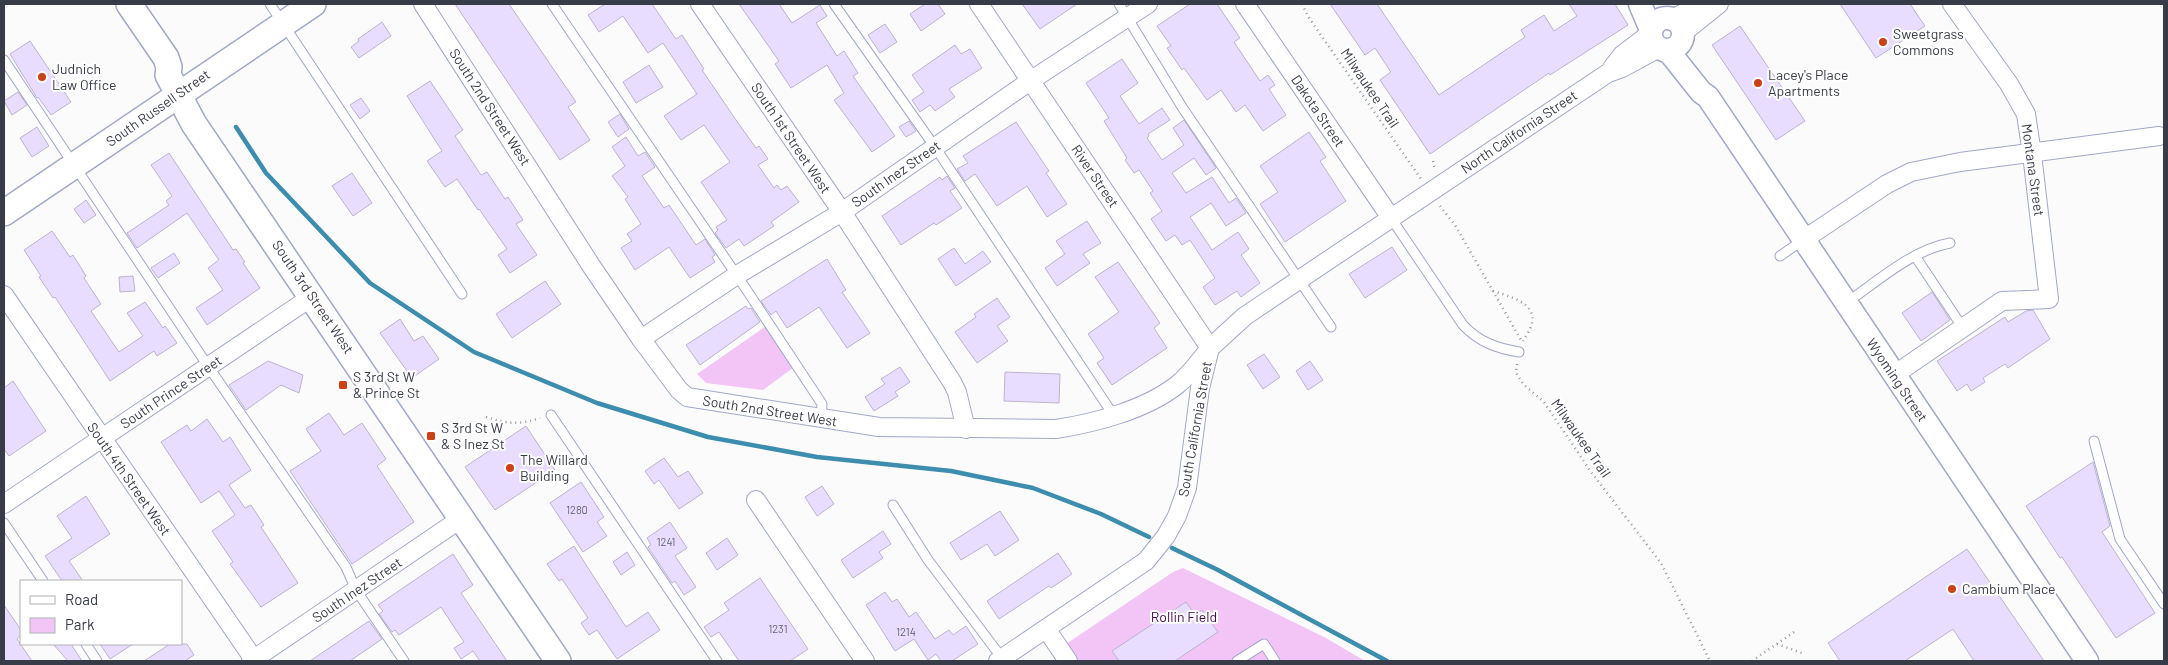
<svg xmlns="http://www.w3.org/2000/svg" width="2168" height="665" viewBox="0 0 2168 665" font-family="Barlow,sans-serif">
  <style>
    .green { fill: #f3c5f6 }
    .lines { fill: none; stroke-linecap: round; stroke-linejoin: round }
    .stream { stroke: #3c8dae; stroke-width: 4.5 }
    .building { fill: #e8ddff; stroke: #bdb2d3 }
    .service-casing { stroke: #a1a8c7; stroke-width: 11 }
    .minor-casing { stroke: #a1a8c7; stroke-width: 20 }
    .tertiary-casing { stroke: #a1a8c7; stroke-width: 25 }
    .secondary-casing { stroke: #a1a8c7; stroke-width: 28 }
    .path { stroke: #94969d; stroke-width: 2.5; stroke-dasharray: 1 4; stroke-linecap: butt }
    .service { stroke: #fff; stroke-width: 9 }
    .minor { stroke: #fff; stroke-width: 18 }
    .tertiary { stroke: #fff; stroke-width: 22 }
    .secondary { stroke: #fff; stroke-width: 25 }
    .poi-dot { fill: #ca4215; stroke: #fff; stroke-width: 2 }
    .labels { text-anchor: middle; stroke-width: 4; stroke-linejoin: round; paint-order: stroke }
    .number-label { font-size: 11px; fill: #646476 }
    .poi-label { font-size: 14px; fill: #383b48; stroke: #fff; text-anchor: start }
    .street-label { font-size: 14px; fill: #383b48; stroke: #fff }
    .park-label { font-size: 14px; fill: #460d4c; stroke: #fff }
  </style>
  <rect width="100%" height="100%" fill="#fbfbfb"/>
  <!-- green -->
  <g class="green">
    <path d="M766 326 793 368 763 390 706 383 697 374Z"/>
    <path d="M1183 568 1326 638 1365 661H1077L1066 644 1173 572Z"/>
  </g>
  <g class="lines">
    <!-- stream -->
    <g class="stream">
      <path d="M236 127 266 173 370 283 474 352 597 403 708 437 817 457 951 471 1033 488 1101 514 1149 537"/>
      <path d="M1172 548 1218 570 1387 661"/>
    </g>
  </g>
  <!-- building -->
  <g class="building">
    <path d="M455 4H509L576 102 568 107 590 140 560 160Z"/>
    <path d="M605 4H652L676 39 682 35 704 69 702 70 736 120 756 148 759 146 768 159 758 165 774 188 777 185 781 190 787 186 799 202 771 222 774 226 744 246 739 239 726 248 715 233 718 230 716 227 727 220 701 182 730 162 704 125 681 140 664 116 697 94 663 43 648 53 623 16 599 32 588 15Z"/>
    <path d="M739 4H779L792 23 820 5 827 16 816 23 837 56 844 51 858 73 853 76 895 136 872 152 834 100 844 93 827 65 791 88 775 64 779 61Z"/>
    <path d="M925 4H938L945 14 921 31 910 14Z"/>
    <path d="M1022 4H1077L1040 29Z"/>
    <path d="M1190 4H1217L1240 38 1234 42 1260 81 1268 75 1275 85 1269 89 1286 115 1263 131 1245 105 1236 112 1221 90 1207 100 1184 68 1182 70 1167 48 1171 46 1157 26Z"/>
    <path d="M1330 4H1377L1439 95 1525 37 1521 30 1544 15 1554 31 1577 16 1569 4H1615L1628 25 1550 75 1549 73 1430 154 1380 80 1391 72 1375 48 1365 55Z"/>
    <path d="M1840 4H1910L1925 26 1876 58Z"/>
    <path d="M382 22 391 36 359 58 351 47 359 41 358 39Z"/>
    <path d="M885 24 897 42 880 53 868 35Z"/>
    <path d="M1740 26 1805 121 1776 140 1712 45Z"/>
    <path d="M30 41 71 102 51 115 38 97 37 98 10 54Z"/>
    <path d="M955 45 961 54 970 49 982 68 949 89 955 97 935 111 930 105 920 112 912 100 924 92 912 75Z"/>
    <path d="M1122 59 1138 83 1120 96 1139 124 1162 108 1170 120 1148 134 1149 136 1147 138 1162 160 1184 145 1173 128 1184 120 1216 168 1206 175 1194 158 1172 173 1186 193 1212 177 1229 203 1236 198 1246 213 1226 226 1211 203 1190 217 1212 250 1238 232 1249 249 1241 255 1260 283 1241 297 1237 291 1215 305 1203 287 1215 278 1190 240 1182 245 1175 235 1166 241 1151 219 1162 211 1150 193 1153 191 1139 170 1134 173 1125 160 1127 158 1104 121 1109 118 1086 83Z"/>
    <path d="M649 65 663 87 636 103 623 82Z"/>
    <path d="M430 81 463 130 455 136 481 175 487 172 505 199 508 197 523 220 516 224 537 255 510 273 498 255 507 249 479 209 478 210 457 179 445 187 427 161 442 151 407 96Z"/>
    <path d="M18 92 27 105 12 115 4 101Z"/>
    <path d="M361 98 370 111 360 119 350 105Z"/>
    <path d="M620 114 629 129 618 137 608 122Z"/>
    <path d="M909 121 916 131 906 137 899 127Z"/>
    <path d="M1016 122 1049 171 1046 173 1067 204 1047 217 1027 186 997 206 975 174 965 181 957 169 968 163 963 156Z"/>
    <path d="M37 127 49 146 32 157 20 138Z"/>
    <path d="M1309 132 1326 157 1320 161 1346 201 1285 242 1260 204 1278 192 1260 166Z"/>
    <path d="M626 137 638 156 645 152 655 167 642 176 664 208 669 205 696 245 705 239 715 255 712 257 715 262 690 278 669 247 635 270 621 248 632 241 627 234 641 224 625 199 628 197 612 176 625 166 612 147Z"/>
    <path d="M169 153 233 250 236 249 245 262 243 263 260 288 207 325 196 308 223 290 208 268 219 260 187 213 137 248 127 233 169 205 166 201 172 196 151 165Z"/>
    <path d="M352 173 372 203 353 216 332 186Z"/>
    <path d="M947 176 955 188 950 191 962 208 936 225 934 223 901 245 882 216 940 177 942 180Z"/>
    <path d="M86 200 96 215 84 223 74 209Z"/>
    <path d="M1087 221 1101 243 1083 254 1090 263 1057 286 1045 268 1065 254 1056 241Z"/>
    <path d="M52 231 70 257 73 255 86 276 84 278 101 304 91 311 119 352 143 336 127 313 145 302 163 328 165 326 177 343 157 356 154 351 110 381 55 297 53 298 39 277 41 276 24 250Z"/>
    <path d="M1392 247 1407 270 1365 298 1349 274Z"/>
    <path d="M954 248 965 264 983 251 991 262 956 286 938 259Z"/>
    <path d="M174 253 180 263 158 278 151 268Z"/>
    <path d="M827 259 846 290 842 292 870 333 847 348 819 307 787 328 776 311 771 315 761 301Z"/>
    <path d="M1118 262 1160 323 1154 328 1167 348 1112 385 1097 363 1104 358 1088 334 1119 312 1095 277Z"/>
    <path d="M133 276 135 291 120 292 119 277Z"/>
    <path d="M545 281 561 304 512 338 496 314Z"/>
    <path d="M1932 292 1950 320 1921 341 1902 313Z"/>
    <path d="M997 298 1010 317 997 326 1008 341 977 363 955 332 976 317 974 314Z"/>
    <path d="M746 306 748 309 751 308 760 322 700 365 686 345Z"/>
    <path d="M2033 310 2050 339 2008 368 2005 364 1983 378 1985 382 1971 391 1967 384 1957 391 1937 361 2005 317 2008 322 2026 311Z"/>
    <path d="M400 319 414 341 423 336 439 359 412 378 380 333Z"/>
    <path d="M1264 354 1280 377 1263 389 1247 365Z"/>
    <path d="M268 361 303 375 299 393 281 385 246 410 229 385Z"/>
    <path d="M1310 361 1323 380 1308 390 1296 371Z"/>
    <path d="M900 367 910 382 895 392 898 396 874 411 865 397 885 384 881 379Z"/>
    <path d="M1005 372 1060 374 1059 403 1004 401Z"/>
    <path d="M13 381 46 431 9 456 4 449V388Z"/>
    <path d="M329 413 344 435 362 423 386 459 377 466 414 522 352 564 290 471 321 451 306 429Z"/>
    <path d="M207 419 223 442 230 437 251 470 229 485 245 508 251 505 264 525 261 527 298 583 261 607 230 564 233 562 212 531 235 515 219 491 201 503 161 442 187 425 191 431Z"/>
    <path d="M526 426 555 470 495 510 465 467Z"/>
    <path d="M664 458 678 477 688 471 703 493 679 509 659 480 654 484 645 471Z"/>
    <path d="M2093 462 2110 526 2102 532 2155 613 2116 638 2062 557 2060 558 2026 506Z"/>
    <path d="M581 482 604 517 597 522 607 536 583 552 550 503Z"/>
    <path d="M822 486 834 504 817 516 805 497Z"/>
    <path d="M86 496 110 534 69 561 83 581H62L45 556 72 538 57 516Z"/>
    <path d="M1000 511 1019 540 995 556 987 544 961 560 950 543Z"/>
    <path d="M670 522 687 548 675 556 696 587 684 595 675 581 672 583 648 547 651 545 647 538Z"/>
    <path d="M883 531 891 544 879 552 883 558 853 578 841 560Z"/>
    <path d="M727 538 738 555 717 570 706 553Z"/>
    <path d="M574 546 626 627 648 612 660 630 617 659 597 630 589 635 581 623 588 618 562 579 559 581 547 564Z"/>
    <path d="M1967 549 2044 661H1974L1953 629 1905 661H1840L1828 643Z"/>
    <path d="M627 552 635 565 621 575 613 562Z"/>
    <path d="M1058 553 1072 574 1051 588 1049 586 999 619 987 601Z"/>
    <path d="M453 554 473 585 461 593 507 661H480L473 651 461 659 454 648 464 642 441 607 399 635 395 630 392 632 379 614 383 611 378 605Z"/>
    <path d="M760 578 808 649 790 661H739L719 632 711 637 704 627 729 610 724 603Z"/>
    <path d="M885 592 892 602 897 599 909 617 916 612 935 639 949 630 953 635 966 626 978 644 952 661H941L936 654 928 660 914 639 895 651 866 605Z"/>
    <path d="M1186 602 1195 615 1202 610 1218 632 1175 661H1119L1112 651Z"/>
    <path d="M4 605 21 630V635L17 639 32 661H4Z"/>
    <path d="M369 621 382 639 350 661H310Z"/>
    <path d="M53 644H71L82 661H68Z"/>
    <path d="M100 644H133L110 659Z"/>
    <path d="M170 644H187L194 655 185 661H144Z"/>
  </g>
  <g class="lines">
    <defs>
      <g id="service">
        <path d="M270 4 462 294"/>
        <path d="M552 4 746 289 822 404 821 419"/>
        <path d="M834 4 935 147 1114 416"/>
        <path d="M1119 4 1182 107 1331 327"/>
        <path d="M4 60 208 366 346 567 356 590 404 661"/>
        <path d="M1391 218 1463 325C1479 342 1496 348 1519 352"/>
        <path d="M1780 256 1803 240"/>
        <path d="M1915 256 1963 328"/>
        <path d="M1846 303C1878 281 1912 250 1950 243"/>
        <path d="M551 415 717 661"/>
        <path d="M2094 441 2120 539 2164 604"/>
        <path d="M893 505 928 560 1002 658"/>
        <path d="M4 523 43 581"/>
        <path d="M86 644 97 661"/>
        <path d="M1237 661 1264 644 1275 661"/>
      </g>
      <g id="minor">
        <path d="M423 4 592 267 641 339 679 390 687 397 879 427 1056 429C1095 423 1145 410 1177 385 1190 375 1200 360 1210 348L979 4"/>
        <path d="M700 4 842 212 952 382 957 392 966 429"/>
        <path d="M1245 4 1391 218"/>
        <path d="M1673 19 1699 4"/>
        <path d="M1683 33 1719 4"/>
        <path d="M1612 68 1622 55 1651 33"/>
        <path d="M1803 240 1887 184 1911 172 1960 162 2159 136"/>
        <path d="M4 295 255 661"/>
        <path d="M641 339 737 275 842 212 1030 81 1148 4"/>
        <path d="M1894 375 2002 301 2049 299 2032 154 2026 114 2009 84 1952 4"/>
        <path d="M756 500 865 661"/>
        <path d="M4 504 313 296"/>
        <path d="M1047 630 1068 661"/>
        <path d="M251 661 462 518"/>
        <path d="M998 661 1146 561 1166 536 1177 516 1187 488 1200 388 1210 348 1245 316 1608 73 1622 68 1659 48"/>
      </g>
      <g id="tertiary">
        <path d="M1640 4 1651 30"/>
        <circle cx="1667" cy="34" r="16"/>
        <path d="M1664 50 1670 53 1701 92 1708 97 2087 661"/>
      </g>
      <g id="secondary">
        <path d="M129 4 166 58 169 67 168 75 194 124 558 661"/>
        <path d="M4 213 313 4"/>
      </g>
    </defs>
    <!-- service casing -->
    <use href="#service" class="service-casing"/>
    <!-- minor casing -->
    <use href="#minor" class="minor-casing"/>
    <!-- tertiary casing -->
    <use href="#tertiary" class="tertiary-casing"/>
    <!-- secondary casing -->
    <use href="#secondary" class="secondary-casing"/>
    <!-- path -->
    <g class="path">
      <path d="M1302 4 1309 18 1421 179"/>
      <path d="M1433 161 1435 170"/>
      <path d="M1440 206 1455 225 1521 340"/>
      <path d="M1493 291C1508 296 1536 302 1532 323 1531 329 1526 336 1523 341"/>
      <path d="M1517 364 1516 373 1524 385 1544 402 1591 472 1661 563 1710 661"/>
      <path d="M486 417C508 424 519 425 540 418"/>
      <path d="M1777 644 1802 653"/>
      <path d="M1752 661 1797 630"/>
    </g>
    <!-- service -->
    <use href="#service" class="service"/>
    <!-- minor -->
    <use href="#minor" class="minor"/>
    <!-- tertiary -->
    <use href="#tertiary" class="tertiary"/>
    <!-- secondary -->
    <use href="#secondary" class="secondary"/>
  </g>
  <!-- markers -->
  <g class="poi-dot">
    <circle cx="1883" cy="42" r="5"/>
    <circle cx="42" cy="77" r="5"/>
    <circle cx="1758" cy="83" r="5"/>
    <rect x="338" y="380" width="10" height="10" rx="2.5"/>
    <rect x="426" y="431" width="10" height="10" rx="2.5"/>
    <circle cx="510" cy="468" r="5"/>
    <circle cx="1952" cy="589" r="5"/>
  </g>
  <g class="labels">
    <!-- number labels -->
    <g class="number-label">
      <text x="577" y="514">1280</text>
      <text x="666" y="546">1241</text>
      <text x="778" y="633">1231</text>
      <text x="906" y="636">1214</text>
    </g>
    <!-- poi labels -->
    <g class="poi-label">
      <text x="1893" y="39">Sweetgrass<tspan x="1893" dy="16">Commons</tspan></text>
      <text x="52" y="74">Judnich<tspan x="52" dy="16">Law Office</tspan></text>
      <text x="1768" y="80">Lacey's Place<tspan x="1768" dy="16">Apartments</tspan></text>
      <text x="353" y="382">S 3rd St W<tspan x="353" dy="16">&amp; Prince St</tspan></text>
      <text x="441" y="433">S 3rd St W<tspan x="441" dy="16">&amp; S Inez St</tspan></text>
      <text x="520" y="465">The Willard<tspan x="520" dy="16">Building</tspan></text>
      <text x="1962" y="594">Cambium Place</text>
    </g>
    <!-- street labels -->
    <g class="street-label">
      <text transform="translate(1370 88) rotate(56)" y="5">Milwaukee Trail</text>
      <text transform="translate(490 107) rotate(57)" y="5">South 2nd Street West</text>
      <text transform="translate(158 108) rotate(-35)" y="5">South Russell Street</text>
      <text transform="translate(1318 111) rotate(56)" y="5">Dakota Street</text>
      <text transform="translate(1519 132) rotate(-34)" y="5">North California Street</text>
      <text transform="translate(791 138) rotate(56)" y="5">South 1st Street West</text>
      <text transform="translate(2033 170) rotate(82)" y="5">Montana Street</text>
      <text transform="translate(896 174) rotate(-35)" y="5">South Inez Street</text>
      <text transform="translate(1095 176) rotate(56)" y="5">River Street</text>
      <text transform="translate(313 297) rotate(56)" y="5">South 3rd Street West</text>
      <text transform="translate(1897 380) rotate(56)" y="5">Wyoming Street</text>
      <text transform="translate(171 392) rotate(-34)" y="5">South Prince Street</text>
      <text transform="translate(770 411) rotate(9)" y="5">South 2nd Street West</text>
      <text transform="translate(1195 429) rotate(-80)" y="5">South California Street</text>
      <text transform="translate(1581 438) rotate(55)" y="5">Milwaukee Trail</text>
      <text transform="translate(129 479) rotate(55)" y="5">South 4th Street West</text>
      <text transform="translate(357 590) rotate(-34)" y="5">South Inez Street</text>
    </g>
    <!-- park labels -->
    <g class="park-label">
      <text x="1184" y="622">Rollin Field</text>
    </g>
  </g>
  <!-- border -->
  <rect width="2168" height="665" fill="none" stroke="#383b48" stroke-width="10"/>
  <!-- legend -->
  <rect x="20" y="580" width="162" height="65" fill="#ffffff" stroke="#afb1b6"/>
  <rect x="30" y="596" width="25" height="8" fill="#ffffff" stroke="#afb1b6"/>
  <text x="65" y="605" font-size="15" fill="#383b48">Road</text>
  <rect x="30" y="618" width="25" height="15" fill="#f3c5f6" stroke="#afb1b6"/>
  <text x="65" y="630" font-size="15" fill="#383b48">Park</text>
</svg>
